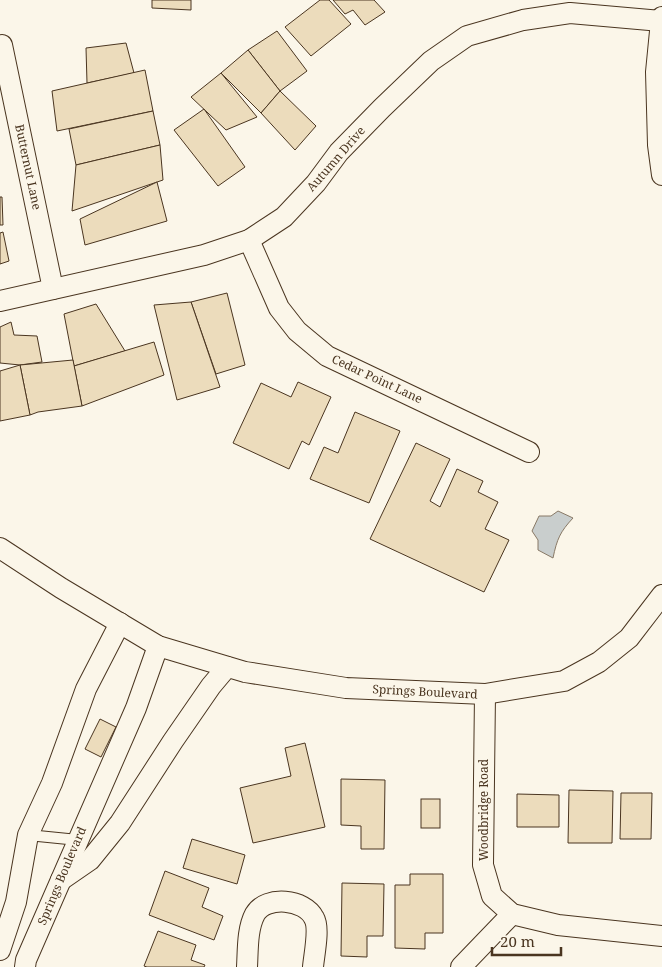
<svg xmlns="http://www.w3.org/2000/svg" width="662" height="967" viewBox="0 0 662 967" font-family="'Noto Serif',serif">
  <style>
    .water { fill: #c9cecd; stroke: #887966 }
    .building { fill: #ecdcbc; stroke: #4a3520 }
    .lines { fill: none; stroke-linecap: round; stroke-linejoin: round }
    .lane-casing { stroke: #4a3520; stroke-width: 12 }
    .street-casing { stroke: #4a3520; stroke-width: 22 }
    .lane { stroke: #fbf6e9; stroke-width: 10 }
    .street { stroke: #fbf6e9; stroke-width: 20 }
    .labels { text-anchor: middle; stroke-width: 4; stroke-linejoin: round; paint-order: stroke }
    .street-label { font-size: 12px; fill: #4a3520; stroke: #fbf6e9 }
  </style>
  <rect width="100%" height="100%" fill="#fbf6e9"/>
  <!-- water -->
  <path class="water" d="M558 511 573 518C560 532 557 539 553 558L538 550V540L532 531 539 516H551Z"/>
  <!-- building -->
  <g class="building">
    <path d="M152 0H191V10L152 8Z"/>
    <path d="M320 0H329L351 24 311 56 285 27Z"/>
    <path d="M333 0H374L385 12 365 25 353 10 345 14Z"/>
    <path d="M277 31 307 71 280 91 248 50Z"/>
    <path d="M126 43 134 73 87 83 86 48Z"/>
    <path d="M248 50 280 91 261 113 221 73Z"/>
    <path d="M145 70 153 111 57 131 52 91Z"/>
    <path d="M221 73 257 117 226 130 191 97Z"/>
    <path d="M280 91 316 126 295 150 261 113Z"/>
    <path d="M204 109 245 167 218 186 174 130Z"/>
    <path d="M153 111 160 145 76 165 69 129Z"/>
    <path d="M160 145 163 180 72 211 76 165Z"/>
    <path d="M157 182 167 221 85 245 80 219Z"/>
    <path d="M0 197H2L3 225H0Z"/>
    <path d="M3 232 9 261 0 264V233Z"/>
    <path d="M227 293 245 365 216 374 191 302Z"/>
    <path d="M191 302 220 387 177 400 154 305Z"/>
    <path d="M96 304 125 351 74 366 64 314Z"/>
    <path d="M11 322 14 335 37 336 42 362 20 365 0 363V327Z"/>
    <path d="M154 342 164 375 82 406 74 366Z"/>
    <path d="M73 360 82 406 38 412 30 415 20 365Z"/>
    <path d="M20 365 30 415 0 421V371Z"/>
    <path d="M298 382 331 397 309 445 302 441 289 469 233 443 261 383 291 397Z"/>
    <path d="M355 412 400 431 369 503 310 479 324 447 338 453Z"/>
    <path d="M416 443 450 459 430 501 440 507 457 469 483 481 478 492 498 502 485 529 509 540 484 592 370 539Z"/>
    <path d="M100 719 116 727 101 757 85 749Z"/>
    <path d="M305 743 325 827 253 843 240 788 291 776 285 748Z"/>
    <path d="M341 779 385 780 384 849H361V826L341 825Z"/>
    <path d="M569 790 613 791 612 843H568Z"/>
    <path d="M621 793H652L651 839H620Z"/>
    <path d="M517 794 559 795V827H517Z"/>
    <rect x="421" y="799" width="19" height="29"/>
    <path d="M192 839 245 855 237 884 183 868Z"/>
    <path d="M165 871 209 888 202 907 223 916 214 940 149 915Z"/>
    <path d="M410 874H443V933H425V949L395 948V885H410Z"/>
    <path d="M342 883 384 884 383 936H367V957L341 956Z"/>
    <path d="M158 931 196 945 191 960 205 965 204 967H147L144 966Z"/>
  </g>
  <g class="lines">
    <defs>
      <path id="lane" d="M28 835 78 840"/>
      <g id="street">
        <path d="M662 17 661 21 656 72 658 145 662 175"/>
        <path d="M2 45 53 289"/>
        <path d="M249 240 279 308 297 331 327 356 529 452"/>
        <path d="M0 301 204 255 249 240 284 217 316 183 339 152 382 108 431 61 467 36 523 20 570 13 661 21"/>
        <path d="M0 548 61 588 158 646 245 672 346 688 485 694 564 681 599 662 629 638 662 595"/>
        <path d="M485 694 483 865 492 896 512 914 558 925 662 936"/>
        <path d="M61 880 90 860 120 823 173 741 211 686 227 667"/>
        <path d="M0 950 16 902 28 835 52 783 86 689 120 623"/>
        <path d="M25 967 26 960 136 708 158 646"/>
        <path d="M247 967C248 950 247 929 255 914 266 895 305 899 314 918 320 928 314 955 313 967"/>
        <path d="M461 967 512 914"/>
      </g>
    </defs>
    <!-- lane casing -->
    <use href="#lane" class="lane-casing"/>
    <!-- street casing -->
    <use href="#street" class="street-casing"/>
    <!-- lane -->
    <use href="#lane" class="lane"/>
    <!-- street -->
    <use href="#street" class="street"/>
  </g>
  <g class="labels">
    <!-- street labels -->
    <g class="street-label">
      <text transform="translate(336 159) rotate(-49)" y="4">Autumn Drive</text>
      <text transform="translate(28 167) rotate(78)" y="4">Butternut Lane</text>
      <text transform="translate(377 379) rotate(25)" y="4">Cedar Point Lane</text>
      <text transform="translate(425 692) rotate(3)" y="4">Springs Boulevard</text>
      <text transform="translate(484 810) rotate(-90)" y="4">Woodbridge Road</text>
      <text transform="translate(62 876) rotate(-67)" y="4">Springs Boulevard</text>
    </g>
  </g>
  <!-- scale -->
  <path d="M492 947v8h69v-8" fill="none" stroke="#4a3520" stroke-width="2.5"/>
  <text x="500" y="947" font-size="15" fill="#4a3520" stroke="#fbf6e9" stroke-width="4" paint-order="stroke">20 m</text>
</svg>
